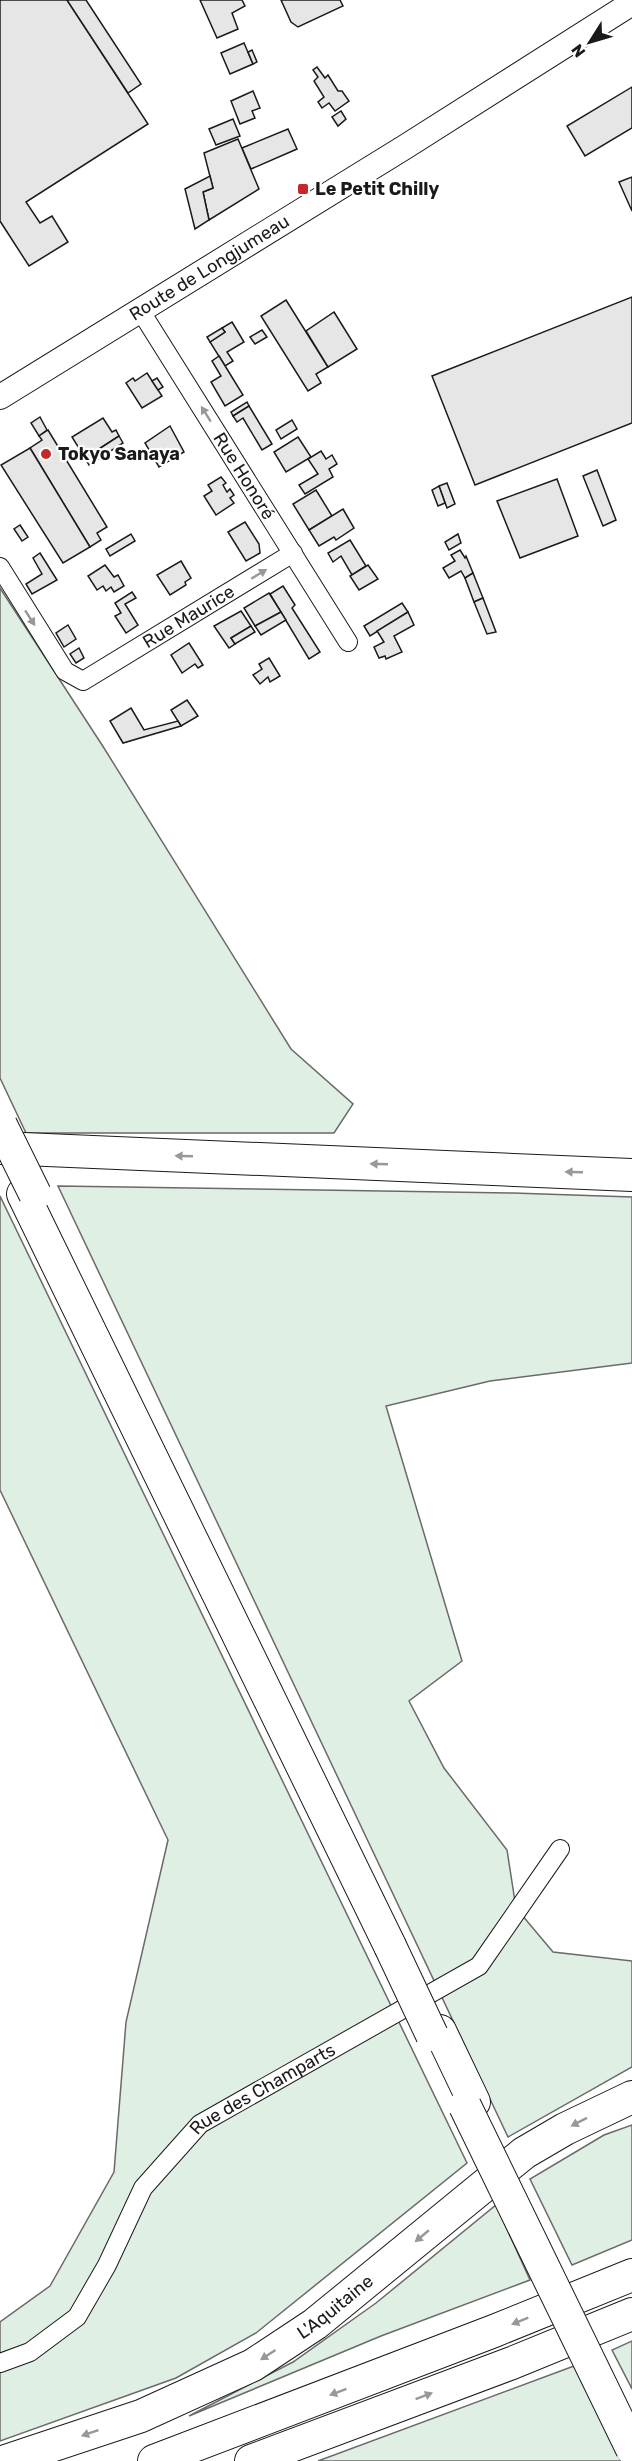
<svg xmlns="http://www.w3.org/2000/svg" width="632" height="2461" viewBox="0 0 632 2461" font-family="Rubik,sans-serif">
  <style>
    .green { fill: #e0efe3; stroke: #6a6a6a; stroke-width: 1.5 }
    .building { fill: #e6e6e6; stroke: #1a1a1a; stroke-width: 1.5 }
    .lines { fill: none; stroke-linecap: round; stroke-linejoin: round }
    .street-casing { stroke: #1a1a1a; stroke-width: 20 }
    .secondary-casing { stroke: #1a1a1a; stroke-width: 26 }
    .highway-casing { stroke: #1a1a1a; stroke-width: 34 }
    .street { stroke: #fff; stroke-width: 18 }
    .secondary { stroke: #fff; stroke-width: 24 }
    .highway { stroke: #fff; stroke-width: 32 }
    .highway-bridge-casing { stroke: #1a1a1a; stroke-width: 34; stroke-linecap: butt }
    .highway-bridge { stroke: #fff; stroke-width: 32 }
    .oneway { fill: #989898 }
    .poi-dot { fill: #c62828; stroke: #fff; stroke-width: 2 }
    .labels { text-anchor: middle; stroke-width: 4.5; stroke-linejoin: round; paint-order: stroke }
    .poi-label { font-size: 18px; font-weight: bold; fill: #1a1a1a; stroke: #fff; text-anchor: start }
    .street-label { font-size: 18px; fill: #1a1a1a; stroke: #fff }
  </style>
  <rect width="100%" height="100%" fill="#fff"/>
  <!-- green -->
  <g class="green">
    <path d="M0 588 104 748 291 1049 353 1104 334 1133H26L0 1078Z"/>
    <path d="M58 1186 513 1193 632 1197V1363L490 1381 386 1406 462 1661 409 1701 444 1768 507 1850 516 1908 553 1952 632 1961V2067L508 2137Z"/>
    <path d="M0 1196 467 2163 256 2333 176 2378 0 2441V2322L50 2286 114 2172 126 2022 168 1840 0 1490Z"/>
    <path d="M632 2125V2240L572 2265 530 2179 604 2135Z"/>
    <path d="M496 2205 530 2280 381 2336 189 2416 293 2362 376 2303Z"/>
    <path d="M632 2341V2389L612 2350Z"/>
    <path d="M574 2366 621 2461H318Z"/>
  </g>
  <!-- building -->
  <g class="building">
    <path d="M0 0H67L148 124 26 202 40 223 52 216 68 242 29 266 0 221Z"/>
    <path d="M67 0H86L141 84 128 93Z"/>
    <path d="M200 0H242L245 6 232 13 238 29 217 38Z"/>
    <path d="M281 0H340L343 6 298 27 291 22Z"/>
    <path d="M244 43 253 64 230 74 221 53Z"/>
    <path d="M252 50 257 62 253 64 248 52Z"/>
    <path d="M317 67 325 78 328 75 338 91H342L349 101 335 111 329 103 322 108 318 102 324 97 314 81 318 77 313 70Z"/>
    <path d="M632 87V128L585 156 567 126Z"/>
    <path d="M253 91 260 108 252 111 255 118 240 124 231 101Z"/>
    <path d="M341 111 346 119 338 126 332 117Z"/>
    <path d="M233 119 240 136 216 145 209 129Z"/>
    <path d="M288 129 297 149 251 169 242 148Z"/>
    <path d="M238 139 259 189 209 220 203 192 213 188 204 153Z"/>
    <path d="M210 176 213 188 203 192 209 220 195 229 185 189Z"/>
    <path d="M632 177V211L619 182Z"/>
    <path d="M632 297V423L475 485 432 376Z"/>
    <path d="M286 300 328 367 316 374 321 383 308 391 261 316Z"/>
    <path d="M334 312 357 349 328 367 306 331Z"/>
    <path d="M232 322 244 342 227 352 233 361 225 366 210 342 225 332 222 328Z"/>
    <path d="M222 328 225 332 210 342 207 337Z"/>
    <path d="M262 330 267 337 255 344 250 337Z"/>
    <path d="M219 356 243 395 225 406 211 382 221 376 212 361Z"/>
    <path d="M147 373 162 396 142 408 126 383 133 378 135 381Z"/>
    <path d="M157 378 163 387 158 390 152 381Z"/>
    <path d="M247 402 249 406 233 416 231 412Z"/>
    <path d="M249 406 272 444 262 450 243 418 237 422 233 416Z"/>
    <path d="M40 417 47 430 39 436 31 423Z"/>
    <path d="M103 418 112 432 116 430 119 436 85 458 72 437Z"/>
    <path d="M292 420 297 429 281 439 276 430Z"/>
    <path d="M170 426 184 452 159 467 145 443Z"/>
    <path d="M48 430 107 527 97 533 101 540 90 547 30 448 42 440 39 436Z"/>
    <path d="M119 436 123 443 89 465 85 458Z"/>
    <path d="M298 437 311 457 286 472 274 452Z"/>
    <path d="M30 448 90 547 63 563 1 465Z"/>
    <path d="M321 451 326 459 332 455 337 464 329 469 333 477 305 494 299 485 318 474 308 459Z"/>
    <path d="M597 470 616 520 603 526 583 476Z"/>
    <path d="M221 477 226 483 223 485 227 492 230 489 234 495 230 498 234 503 216 515 204 496 212 491 208 485Z"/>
    <path d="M557 479 578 536 520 558 497 501Z"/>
    <path d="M447 483 455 504 447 508 439 486Z"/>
    <path d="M439 486 445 503 438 506 432 490Z"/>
    <path d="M316 490 332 516 309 530 293 504Z"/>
    <path d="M343 509 354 528 336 540 334 537 319 546 309 530Z"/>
    <path d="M245 522 259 544 260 553 246 561 228 532Z"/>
    <path d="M20 525 28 537 22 541 14 529Z"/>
    <path d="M131 534 135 541 110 556 106 549Z"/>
    <path d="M458 534 461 543 449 550 445 542Z"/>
    <path d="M350 540 366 566 352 575 341 556 333 562 328 553Z"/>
    <path d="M460 550 465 558 466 556 473 573 465 578 461 571 449 578 443 568 455 561 451 555Z"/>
    <path d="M40 553 57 580 32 594 26 584 42 574 33 558Z"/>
    <path d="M181 561 191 578 185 582 186 585 170 595 157 575Z"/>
    <path d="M105 565 114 577 118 575 124 586 114 592 111 587 106 591 103 586 97 590 88 576Z"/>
    <path d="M368 565 378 579 359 590 350 576Z"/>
    <path d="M473 573 483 598 474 602 465 578Z"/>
    <path d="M283 586 295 605 292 608 320 652 309 659 270 594Z"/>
    <path d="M132 592 136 598 125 604 138 625 126 633 115 616 121 613 115 603Z"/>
    <path d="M269 593 281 612 255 626 244 608Z"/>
    <path d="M483 598 496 632 487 634 474 602Z"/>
    <path d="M402 603 408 612 370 636 364 626Z"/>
    <path d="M241 611 251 626 231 638 235 644 229 648 214 626Z"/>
    <path d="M281 612 286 620 261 635 255 626Z"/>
    <path d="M408 612 414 625 394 636 402 652 386 659 385 656 379 658 374 647 384 642 377 631Z"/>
    <path d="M68 625 76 639 64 647 56 633Z"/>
    <path d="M251 626 255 632 235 644 231 638Z"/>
    <path d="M189 643 203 665 198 668 195 664 182 673 171 655Z"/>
    <path d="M79 648 84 658 76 663 70 654Z"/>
    <path d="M269 658 280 676 270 682 268 677 260 684 253 675 262 669 259 664Z"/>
    <path d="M187 700 198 716 181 726 171 710Z"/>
    <path d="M131 708 144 730 178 721 181 726 123 743 110 721Z"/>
  </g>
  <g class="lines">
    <defs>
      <g id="street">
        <path id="s1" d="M140 310 348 642"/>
        <path id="s2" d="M0 567 65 671 83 681 293 553"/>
        <path id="s3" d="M0 2363 30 2352 77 2317 107 2265 143 2188 200 2124 479 1966 560 1849"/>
      </g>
      <g id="secondary">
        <path id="s4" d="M0 397 405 147 632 3"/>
      </g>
      <g id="highway">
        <path d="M0 1148 632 1175"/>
        <path d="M23 1194 390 1946"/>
        <path d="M440 2031 474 2102"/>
        <path id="s5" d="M6 2461 141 2416 253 2365 315 2324 524 2153 565 2129 632 2097"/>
        <path d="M154 2461 494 2331 632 2275"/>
        <path d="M251 2461 512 2363 632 2314"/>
      </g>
    </defs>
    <!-- street casing -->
    <use href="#street" class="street-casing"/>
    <!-- secondary casing -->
    <use href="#secondary" class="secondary-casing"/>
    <!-- highway casing -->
    <use href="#highway" class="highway-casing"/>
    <!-- street -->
    <use href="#street" class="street"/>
    <!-- secondary -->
    <use href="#secondary" class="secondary"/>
    <!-- highway -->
    <use href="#highway" class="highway"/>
    <defs>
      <g id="highway-bridge">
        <path d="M1 1125 35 1194"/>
        <path d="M390 1946 432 2035"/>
        <path d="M465 2106 632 2449"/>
      </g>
    </defs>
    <!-- highway-bridge casing -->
    <use href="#highway-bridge" class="highway-bridge-casing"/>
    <!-- highway-bridge -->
    <use href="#highway-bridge" class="highway-bridge"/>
  </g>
  <!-- one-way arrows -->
  <defs><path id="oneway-solid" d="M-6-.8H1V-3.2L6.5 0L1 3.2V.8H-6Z" transform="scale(1.5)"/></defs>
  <g class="oneway">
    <use href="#oneway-solid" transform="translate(206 414) rotate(-122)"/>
    <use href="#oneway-solid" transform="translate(259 574) rotate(-31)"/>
    <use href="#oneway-solid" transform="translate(30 618) rotate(57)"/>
    <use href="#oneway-solid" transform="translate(184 1156) rotate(-178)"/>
    <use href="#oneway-solid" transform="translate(379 1164) rotate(-178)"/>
    <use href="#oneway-solid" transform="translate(574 1172) rotate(-178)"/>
    <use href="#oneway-solid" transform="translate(579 2122) rotate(153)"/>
    <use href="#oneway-solid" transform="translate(422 2236) rotate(140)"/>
    <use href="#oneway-solid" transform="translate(520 2321) rotate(158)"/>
    <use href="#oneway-solid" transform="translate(268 2355) rotate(147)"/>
    <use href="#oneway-solid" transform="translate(338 2392) rotate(159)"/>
    <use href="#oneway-solid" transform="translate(424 2396) rotate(-21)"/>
    <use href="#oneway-solid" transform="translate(90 2433) rotate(161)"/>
  </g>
  <!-- markers -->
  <g class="poi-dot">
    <rect x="297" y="183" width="12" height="12" rx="3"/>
    <circle cx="46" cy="454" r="6"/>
  </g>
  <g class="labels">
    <!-- poi labels -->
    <g class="poi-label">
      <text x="315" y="195">Le Petit Chilly</text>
      <text x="58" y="460">Tokyo Sanaya</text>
    </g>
    <!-- street labels -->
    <g class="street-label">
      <text dy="6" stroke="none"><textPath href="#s4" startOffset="246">Route de Longjumeau</textPath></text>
      <text dy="6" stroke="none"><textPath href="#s1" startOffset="196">Rue Honoré</textPath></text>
      <text dy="6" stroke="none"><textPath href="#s2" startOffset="267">Rue Maurice</textPath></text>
      <text dy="6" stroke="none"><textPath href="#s3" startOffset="393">Rue des Champarts</textPath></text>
      <text dy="6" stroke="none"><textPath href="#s5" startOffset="366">L'Aquitaine</textPath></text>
    </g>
  </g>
  <!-- north arrow -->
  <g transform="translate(590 42) rotate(233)" stroke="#ffffff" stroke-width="4.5" paint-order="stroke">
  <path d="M0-4.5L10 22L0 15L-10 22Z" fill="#1a1a1a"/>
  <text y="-9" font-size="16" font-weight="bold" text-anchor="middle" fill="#1a1a1a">N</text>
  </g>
</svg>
